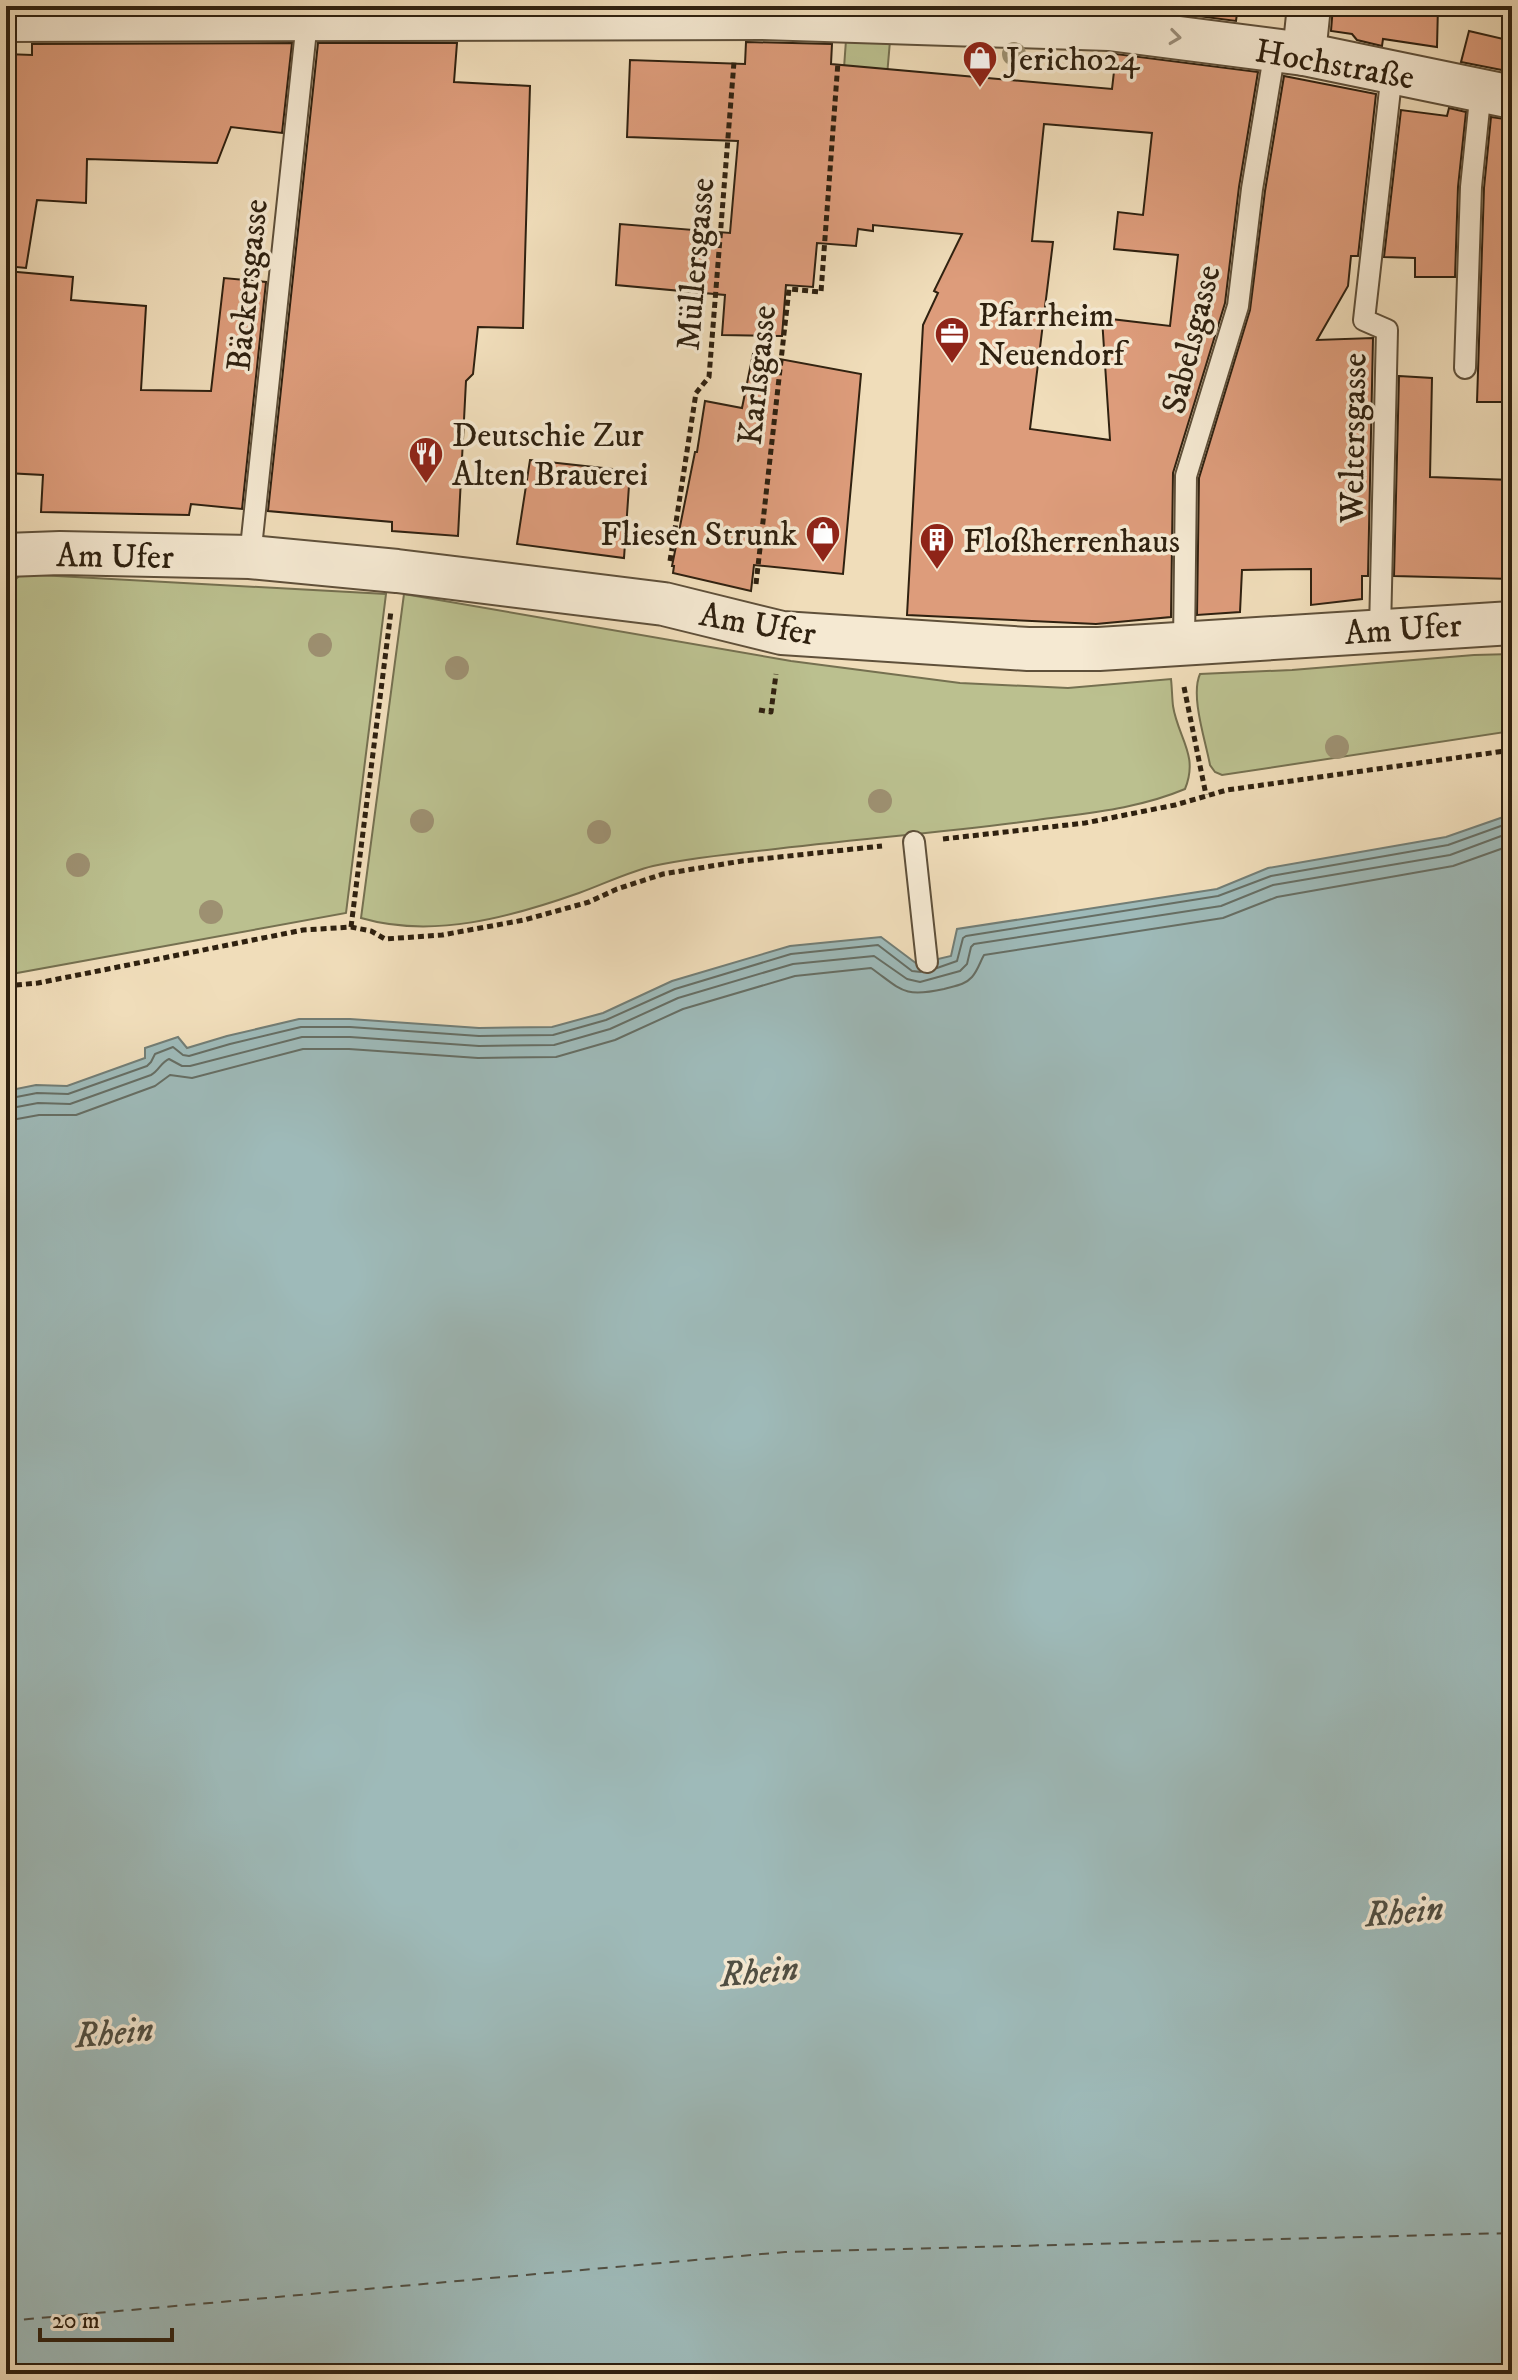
<svg xmlns="http://www.w3.org/2000/svg" width="1518" height="2380" viewBox="0 0 1518 2380" font-family="'IM FELL DW Pica',serif">
  <style>
    .green { fill: #bbc08f; stroke: #757050; stroke-width: 2 }
    .water { fill: #9ebab9; stroke: #727d75; stroke-width: 2 }
    .lines { fill: none; stroke-linecap: round; stroke-linejoin: round }
    .shore { stroke: #666e64; stroke-width: 2 }
    .ferry { stroke: #504f43; stroke-width: 2; stroke-dasharray: 10 8; stroke-linecap: butt }
    .building { fill: #dd9c7b; stroke: #2f2110; stroke-width: 2; fill-rule: evenodd }
    .lane-casing { stroke: #5f503a; stroke-width: 24 }
    .street-casing { stroke: #5f503a; stroke-width: 46 }
    .path { stroke: #2f2110; stroke-width: 5; stroke-dasharray: 6 4; stroke-linecap: butt }
    .lane { stroke: #f5e9d2; stroke-width: 20 }
    .street { stroke: #f5e9d2; stroke-width: 42 }
    .tree { fill: #9d9071 }
    .oneway { stroke: #9c8f7b }
    .labels { text-anchor: middle; stroke-width: 7; stroke-linejoin: round; paint-order: stroke }
    .poi-label { font-size: 34px; fill: #2f2110; stroke: #f5e9d2; text-anchor: start }
    .street-label { font-size: 34px; fill: #2f2110; stroke: #f5e9d2 }
    .water-label { font-size: 36px; font-style: italic; fill: #504f43; stroke: #f5e9d2 }
  </style>
  <rect width="100%" height="100%" fill="#f0ddba"/>
  <filter id="stains"><feTurbulence type="fractalNoise" baseFrequency=".0025" numOctaves="4"/><feColorMatrix values="0 0 0 0 .2 0 0 0 0 .09 0 0 0 0 .02 0 0 0 .5 -.17"/></filter>
  <radialGradient id="worn" r=".72"><stop offset=".6" stop-color="#630" stop-opacity="0"/><stop offset="1" stop-color="#630" stop-opacity=".3"/></radialGradient>
  <!-- green -->
  <g class="green">
    <path d="M846 40 890 41 879 168 837 166Z"/>
    <path d="M21 574 386 594 346 913 6 975V589Z"/>
    <path d="M404 594 791 661 960 683 1068 688 1171 679C1172 688 1172 697 1173 706 1178 738 1199 755 1185 789 1138 809 1087 813 1037 820 948 832 857 839 767 850 729 854 691 858 653 866 628 872 604 884 579 893 511 917 433 939 361 918Z"/>
    <path d="M1512 654V731L1222 775 1215 772 1210 765C1206 742 1190 696 1200 674L1292 670 1474 655Z"/>
  </g>
  <!-- water -->
  <path class="water" d="M1512 814V2374H6V1091L36 1085 67 1086 145 1058V1048L178 1037 187 1048 227 1036 299 1019H350L479 1028 552 1027 603 1013 672 981 790 946 881 937 917 964 951 956 957 929 1217 889 1268 868 1446 837Z"/>
  <g class="lines">
    <!-- shore -->
    <g class="shore">
      <path d="M937 968 957 961 963 938 966 936 1218 896 1271 876 1448 845 1512 822"/>
      <path d="M6 1099 37 1093 68 1094 147 1066 151 1062 155 1054 173 1047 183 1055 189 1056 230 1044 301 1027H350L479 1036 553 1035 606 1020 675 989 791 954 878 945 912 971 921 972"/>
      <path d="M6 1109 38 1103 70 1104 151 1075C159 1071 161 1062 169 1059L182 1066H190L302 1037H350L479 1046 554 1045 610 1029 678 998 793 964 874 956 907 979 920 982 960 971 967 964 971 947 974 944 1221 906 1273 885 1450 855 1512 832"/>
      <path d="M6 1121 39 1115H76L155 1086 170 1075 192 1078 303 1049H349L478 1058 556 1057 615 1040 683 1009 795 976 871 968C902 990 903 998 944 989 954 986 965 985 972 977 978 970 980 962 984 955L1223 918 1277 897 1453 866 1512 845"/>
    </g>
    <!-- ferry -->
    <path class="ferry" d="M6 2321 785 2252 1512 2233"/>
  </g>
  <!-- building -->
  <g class="building">
    <path d="M1121 6H1238L1236 21Z"/>
    <path d="M1333 6H1438L1437 47 1383 39 1382 46 1357 40 1352 34 1331 31Z"/>
    <path d="M1469 31 1512 41V72L1461 62Z"/>
    <path d="M746 42 832 44 831 64 1112 89 1116 54 1258 72 1239 187 1225 303 1173 473 1171 617 1096 624 907 615 923 325 938 293 934 291 962 234 873 225V231L858 229 856 246 817 243 813 287 786 285 782 336 722 335 725 295 616 285 620 224 730 233 738 141 627 137 630 60 745 64ZM1044 124 1152 133 1143 215 1118 212 1114 249 1178 255 1170 326 1102 318 1110 440 1030 429 1053 242 1032 241Z"/>
    <path d="M292 43 282 133 231 127 217 163 87 159 86 203 37 200 26 268 6 266V54L32 55V44Z"/>
    <path d="M318 43H457L454 82 530 86 523 328 478 327 473 374 466 381 458 536 392 531V522L268 511Z"/>
    <path d="M1284 76 1376 94 1358 256H1351L1348 286 1317 340 1373 338 1368 576H1362V599L1311 605V569L1242 570 1240 612 1197 615 1199 478 1250 310 1265 191Z"/>
    <path d="M1449 108 1466 112 1458 187 1455 277H1415V258L1384 257 1401 110 1447 116Z"/>
    <path d="M1491 117 1512 120V402H1477L1484 188Z"/>
    <path d="M6 271 73 277 71 300 146 306 141 390 211 391 224 278 266 282 242 509 191 504 189 515 41 512 43 475 6 473Z"/>
    <path d="M753 354 861 374 843 574 754 565 751 591 673 573 674 566H672L695 452H697L705 401 742 408Z"/>
    <path d="M1399 376 1432 378 1430 477 1512 480V579L1394 576Z"/>
    <path d="M530 460 630 471 624 558 517 544Z"/>
  </g>
  <g class="lines">
    <defs>
      <g id="lane">
        <path d="M1465 368 1471 187 1481 89"/>
        <path d="M250 557 307 21"/>
        <path d="M1380 630 1387 330 1364 320 1392 72"/>
        <path d="M1184 644 1186 476 1238 306 1252 189 1275 50"/>
        <path d="M914 842 927 962"/>
      </g>
      <g id="street">
        <path d="M6 20 762 18 1109 29 1304 54 1512 97"/>
        <path d="M1304 54 1309 6"/>
        <path d="M6 555 60 553 250 557 397 571 664 604 782 633 1028 649H1099L1512 623"/>
      </g>
    </defs>
    <!-- lane casing -->
    <use href="#lane" class="lane-casing"/>
    <!-- street casing -->
    <use href="#street" class="street-casing"/>
    <!-- path -->
    <g class="path">
      <path d="M670 561 696 393 709 377 734 62"/>
      <path d="M756 584 789 289 821 292 838 62"/>
      <path d="M1184 687 1206 795"/>
      <path d="M759 710 771 712 776 674"/>
      <path d="M943 839 1085 823 1175 805 1227 790 1512 750"/>
      <path d="M351 927 391 611"/>
      <path d="M6 986 38 983 303 930 351 927 371 931 385 939 442 935 524 920 589 902 617 889 663 874 742 861 882 846"/>
    </g>
    <!-- lane -->
    <use href="#lane" class="lane"/>
    <!-- street -->
    <use href="#street" class="street"/>
  </g>
  <!-- trees -->
  <g class="tree">
    <circle cx="1014" cy="54" r="12"/>
    <circle cx="320" cy="645" r="12"/>
    <circle cx="457" cy="668" r="12"/>
    <circle cx="1337" cy="747" r="12"/>
    <circle cx="880" cy="801" r="12"/>
    <circle cx="422" cy="821" r="12"/>
    <circle cx="599" cy="832" r="12"/>
    <circle cx="78" cy="865" r="12"/>
    <circle cx="211" cy="912" r="12"/>
  </g>
  <!-- one-way arrows -->
  <defs><path id="oneway-chevron" d="M-2-3.5L2.5 0L-2 3.5" fill="none" stroke-width="1.6" stroke-linecap="round" stroke-linejoin="round" transform="scale(2)"/></defs>
  <use class="oneway" href="#oneway-chevron" transform="translate(1175 37) rotate(7)"/>
  <!-- icons -->
  <defs>
    <symbol id="shop-pin" viewBox="-11 -11 22 30"><path d="M0 17L-7.5 6A9.5 9.5 0 1 1 7.5 6Z" fill="#8f2418" stroke="#f5e9d2"/><path d="M-5-2.5h2.3a2.7 3.5 0 0 1 5.4 0H5L5.5 6h-11ZM-1.5-2.5h3a1.5 2.3 0 0 0-3 0Z" fill="#fff"/></symbol>
    <symbol id="office-pin" viewBox="-11 -11 22 30"><path d="M0 17L-7.5 6A9.5 9.5 0 1 1 7.5 6Z" fill="#8f2418" stroke="#f5e9d2"/><path d="M-6-3h4V-5.5h4V-3h4V5H-6ZM-1-4.5V-3h2v-1.5ZM-6 0V1H6V0Z" fill="#fff"/></symbol>
    <symbol id="restaurant-pin" viewBox="-11 -11 22 30"><path d="M0 17L-7.5 6A9.5 9.5 0 1 1 7.5 6Z" fill="#8f2418" stroke="#f5e9d2"/><path d="M-5-6h1v4h1v-4h1v4h1v-4h1v5L-1.5 .5V6h-2V.5L-5-1ZM5-6V6H3V1.5H1.5Q1.5-4 5-6Z" fill="#fff"/></symbol>
    <symbol id="building-pin" viewBox="-11 -11 22 30"><path d="M0 17L-7.5 6A9.5 9.5 0 1 1 7.5 6Z" fill="#8f2418" stroke="#f5e9d2"/><path d="M-4-6H4V6H1V3H-1V6H-4ZM-2.5-4.3h1.7v1.8h-1.7ZM.8-4.3h1.7v1.8H.8ZM-2.5-1h1.7V.8h-1.7ZM.8-1h1.7V.8H.8Z" fill="#fff"/></symbol>
  </defs>
  <g fill-rule="evenodd">
    <use href="#shop-pin" x="960" y="38" width="40" height="54"/>
    <use href="#office-pin" x="932" y="314" width="40" height="54"/>
    <use href="#restaurant-pin" x="406" y="434" width="40" height="54"/>
    <use href="#shop-pin" x="803" y="513" width="40" height="54"/>
    <use href="#building-pin" x="917" y="520" width="40" height="54"/>
  </g>
  <g class="labels">
    <!-- poi labels -->
    <g class="poi-label">
      <text x="1006" y="70">Jericho24</text>
      <text x="978" y="326">Pfarrheim<tspan x="978" dy="39">Neuendorf</tspan></text>
      <text x="452" y="446">Deutschie Zur<tspan x="452" dy="39">Alten Brauerei</tspan></text>
      <text x="797" y="545" text-anchor="end">Fliesen Strunk</text>
      <text x="963" y="552">Floßherrenhaus</text>
    </g>
    <!-- street labels -->
    <g class="street-label">
      <text transform="translate(1335 63) rotate(10)" y="12">Hochstraße</text>
      <text transform="translate(694 264) rotate(-85)" y="12">Müllersgasse</text>
      <text transform="translate(246 285) rotate(-84)" y="12">Bäckersgasse</text>
      <text transform="translate(1190 339) rotate(-76)" y="12">Sabelsgasse</text>
      <text transform="translate(756 375) rotate(-84)" y="12">Karlsgasse</text>
      <text transform="translate(1352 438) rotate(-89)" y="12">Weltersgasse</text>
      <text transform="translate(115 555) rotate(1)" y="12">Am Ufer</text>
      <text transform="translate(758 623) rotate(10)" y="12">Am Ufer</text>
      <text transform="translate(1403 628) rotate(-4)" y="12">Am Ufer</text>
    </g>
    <!-- water labels -->
    <g class="water-label">
      <text transform="translate(1404 1910) rotate(-5)" y="13">Rhein</text>
      <text transform="translate(759 1970) rotate(-5)" y="13">Rhein</text>
      <text transform="translate(114 2031) rotate(-5)" y="13">Rhein</text>
    </g>
  </g>
  <!-- margin -->
  <rect width="1518" height="2380" fill="none" stroke="#f0ddba" stroke-width="32"/>
  <rect x="8" y="8" width="1502" height="2364" fill="none" stroke="#2f2110" stroke-width="4"/>
  <rect x="16" y="16" width="1486" height="2348" fill="none" stroke="#2f2110" stroke-width="2"/>
  <!-- scale -->
  <path d="M40 2328v12h132v-12" fill="none" stroke="#2f2110" stroke-width="4"/>
  <text x="52" y="2328" font-size="24" fill="#2f2110" stroke="#f5e9d2" stroke-width="6" paint-order="stroke">20 m</text>
  <rect width="100%" height="100%" filter="url(#stains)"/>
  <rect width="100%" height="100%" fill="url(#worn)"/>
</svg>
